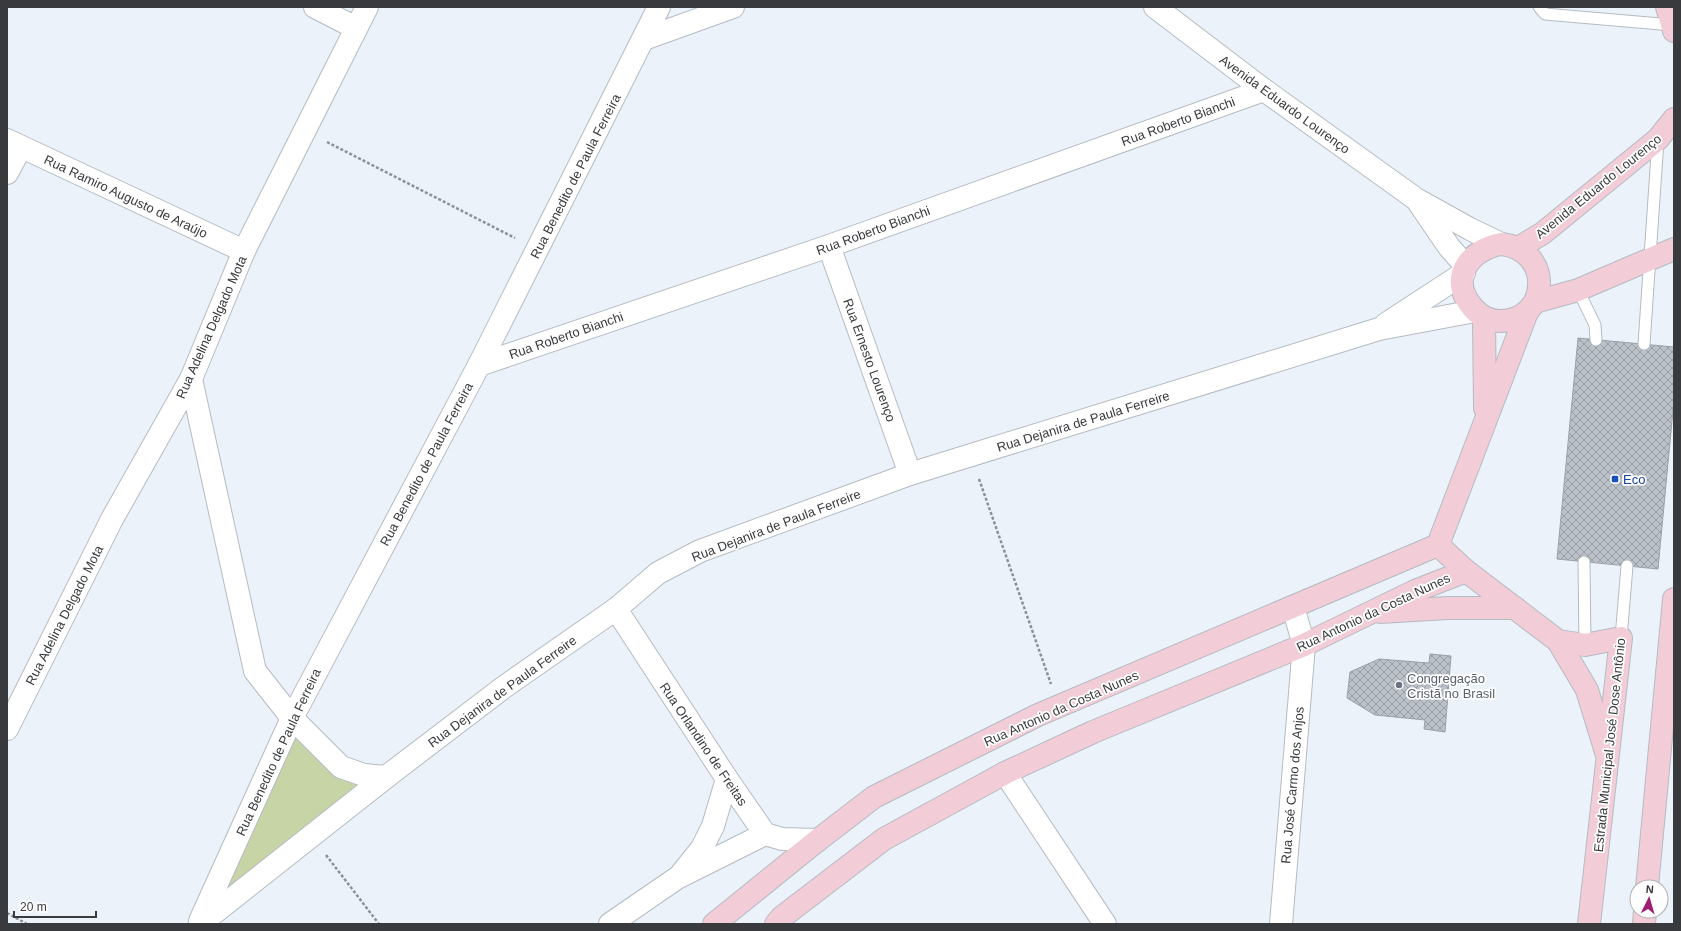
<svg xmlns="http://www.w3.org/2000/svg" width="1681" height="931" viewBox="0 0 1681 931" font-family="Helvetica,sans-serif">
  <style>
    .park { fill: #c7d4a6 }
    .building { fill: url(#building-cross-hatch); stroke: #9ca1a9 }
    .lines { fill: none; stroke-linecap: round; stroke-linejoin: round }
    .lane-casing { stroke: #b5bbc2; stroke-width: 13 }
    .street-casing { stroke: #b5bbc2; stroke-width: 24 }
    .secondary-casing { stroke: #b5bbc2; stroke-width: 24 }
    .path { stroke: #8d9196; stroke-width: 2.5; stroke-dasharray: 3 2; stroke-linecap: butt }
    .lane { stroke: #fff; stroke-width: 11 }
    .street { stroke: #fff; stroke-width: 22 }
    .secondary { stroke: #f2ccd6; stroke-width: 22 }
    .transit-dot { fill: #1a4fb4; stroke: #fefefe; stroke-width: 1.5 }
    .worship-dot { fill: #6b7280; stroke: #fefefe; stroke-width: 1.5 }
    .labels { text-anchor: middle; stroke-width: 3.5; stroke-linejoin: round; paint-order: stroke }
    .street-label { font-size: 13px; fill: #383a3d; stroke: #fefefe }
    .transit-label { font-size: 13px; fill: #164399; stroke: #fefefe; text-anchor: start }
    .worship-label { font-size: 13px; fill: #5b616d; stroke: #fefefe; text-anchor: start }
  </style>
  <defs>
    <pattern id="building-cross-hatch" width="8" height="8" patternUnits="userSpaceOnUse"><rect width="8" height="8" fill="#bbc1c8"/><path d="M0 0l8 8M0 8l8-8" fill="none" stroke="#999ea4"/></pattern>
  </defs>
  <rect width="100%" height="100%" fill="#ecf2f9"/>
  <!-- park -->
  <path class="park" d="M292 718 341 767 386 777 200 924Z"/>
  <!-- building -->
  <g class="building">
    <path d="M1578 338 1674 347V400L1658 569 1557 559Z"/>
    <path d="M1430 654 1451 656 1445 732 1424 729 1425 720 1375 715 1347 698 1350 672 1379 659 1429 663Z"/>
  </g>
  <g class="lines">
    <defs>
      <g id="lane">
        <path d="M1539 7 1545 14 1672 25"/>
        <path d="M1578 290 1595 325 1596 340"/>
        <path d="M1644 344 1658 140"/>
        <path d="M1584 562 1585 645"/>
        <path d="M1621 638 1627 566"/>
      </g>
      <g id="street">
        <path d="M315 7 356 28"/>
        <path d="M1155 7 1264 90 1416 199 1470 229 1501 244"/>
        <path d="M644 39 733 7"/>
        <path d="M7 140 244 251"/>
        <path d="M7 173 21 147"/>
        <path d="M1419 203 1449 247 1465 265"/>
        <path d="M829 246 910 474"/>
        <path d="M1386 324 1464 273"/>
        <path d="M479 365 829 246 1264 90"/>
        <path d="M191 379 255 671 292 718 341 767 364 775 386 777"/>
        <path d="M616 609 727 779 765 834 782 839 818 840"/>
        <path d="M7 729 112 519 191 379 244 251 367 7"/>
        <path d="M1005 773 1105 924"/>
        <path d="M682 873 702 848 713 826 727 779"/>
        <path d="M200 921 292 718 479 365 659 7"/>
        <path d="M200 924 386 777 504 687 616 609 658 573 700 551 910 474 1379 329 1475 311"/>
        <path d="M610 924 677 878 765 834"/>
        <path d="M1281 924 1304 645 1293 607"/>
      </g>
      <g id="secondary">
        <path d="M1667 7 1674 31"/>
        <path d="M1501 244C1553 249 1551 321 1500 321 1489 321 1480 316 1473 308 1448 280 1468 250 1501 244Z"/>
        <path d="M1518 248 1543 233 1658 139 1674 119"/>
        <path d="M1535 302 1578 290 1674 249"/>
        <path d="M1484 318 1485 408"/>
        <path d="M1438 545 1466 571 1558 641 1587 690 1606 752"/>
        <path d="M1438 545 1527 312"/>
        <path d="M1380 612 1448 608H1515"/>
        <path d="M1558 641 1585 645 1621 638 1589 924"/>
        <path d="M1647 887 1674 599"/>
        <path d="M714 924 818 840 874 797 1038 715 1438 545"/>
        <path d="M776 924 782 917 884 839 1005 773 1093 732 1304 645 1415 591 1466 571"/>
        <path d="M1644 924 1645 911"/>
      </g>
    </defs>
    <!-- lane casing -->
    <use href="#lane" class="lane-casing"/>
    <!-- street casing -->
    <use href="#street" class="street-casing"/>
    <!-- secondary casing -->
    <use href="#secondary" class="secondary-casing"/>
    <!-- path -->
    <g class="path">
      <path d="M327 142 515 238"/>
      <path d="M979 479 1051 684"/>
      <path d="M326 855 379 924"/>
      <path d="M7 913 27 924"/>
    </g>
    <!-- lane -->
    <use href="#lane" class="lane"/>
    <!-- street -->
    <use href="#street" class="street"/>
    <!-- secondary -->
    <use href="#secondary" class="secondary"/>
  </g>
  <!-- markers -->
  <rect class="transit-dot" x="1611" y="475" width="8" height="8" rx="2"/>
  <circle class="worship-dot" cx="1399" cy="685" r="4"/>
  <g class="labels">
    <!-- street labels -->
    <g class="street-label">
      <text transform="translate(1285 104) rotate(36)" y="5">Avenida Eduardo Lourenço</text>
      <text transform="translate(1178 121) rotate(-20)" y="5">Rua Roberto Bianchi</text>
      <text transform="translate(575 176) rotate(-63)" y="5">Rua Benedito de Paula Ferreira</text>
      <text transform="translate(1598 186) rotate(-39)" y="5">Avenida Eduardo Lourenço</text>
      <text transform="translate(126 196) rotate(25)" y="5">Rua Ramiro Augusto de Araújo</text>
      <text transform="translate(873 230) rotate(-20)" y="5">Rua Roberto Bianchi</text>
      <text transform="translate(211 327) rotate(-66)" y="5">Rua Adelina Delgado Mota</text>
      <text transform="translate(566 335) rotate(-19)" y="5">Rua Roberto Bianchi</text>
      <text transform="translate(870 360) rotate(70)" y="5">Rua Ernesto Lourenço</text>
      <text transform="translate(1083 421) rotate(-17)" y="5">Rua Dejanira de Paula Ferreire</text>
      <text transform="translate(426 464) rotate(-62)" y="5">Rua Benedito de Paula Ferreira</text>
      <text transform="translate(776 525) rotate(-21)" y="5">Rua Dejanira de Paula Ferreire</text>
      <text transform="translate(1373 612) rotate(-25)" y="5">Rua Antonio da Costa Nunes</text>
      <text transform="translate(64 615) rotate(-63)" y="5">Rua Adelina Delgado Mota</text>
      <text transform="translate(502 691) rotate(-36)" y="5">Rua Dejanira de Paula Ferreire</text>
      <text transform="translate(1061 708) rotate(-24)" y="5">Rua Antonio da Costa Nunes</text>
      <text transform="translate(704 744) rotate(56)" y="5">Rua Orlandino de Freitas</text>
      <text transform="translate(1609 745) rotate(-84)" y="5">Estrada Municipal José Dose Antônio</text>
      <text transform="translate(278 752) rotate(-65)" y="5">Rua Benedito de Paula Ferreira</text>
      <text transform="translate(1292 785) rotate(-85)" y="5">Rua José Carmo dos Anjos</text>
    </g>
    <!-- transit labels -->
    <g class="transit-label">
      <text x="1623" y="484">Eco</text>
    </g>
    <!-- worship labels -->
    <g class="worship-label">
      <text x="1407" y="683">Congregação<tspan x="1407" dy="15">Cristã no Brasil</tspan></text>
    </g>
  </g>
  <!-- border -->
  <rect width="1681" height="931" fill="none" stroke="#383a3d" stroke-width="16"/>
  <!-- north arrow -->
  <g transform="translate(1649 899) rotate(5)"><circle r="19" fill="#fefefe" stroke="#afb0b1"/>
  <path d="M0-3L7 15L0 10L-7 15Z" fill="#9c1d72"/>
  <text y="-6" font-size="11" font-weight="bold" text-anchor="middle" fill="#383a3d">N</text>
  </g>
  <!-- scale -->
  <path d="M14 911v6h82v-6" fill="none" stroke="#383a3d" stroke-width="2"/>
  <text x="20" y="911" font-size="12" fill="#383a3d" stroke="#fefefe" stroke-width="3" paint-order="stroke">20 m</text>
</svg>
